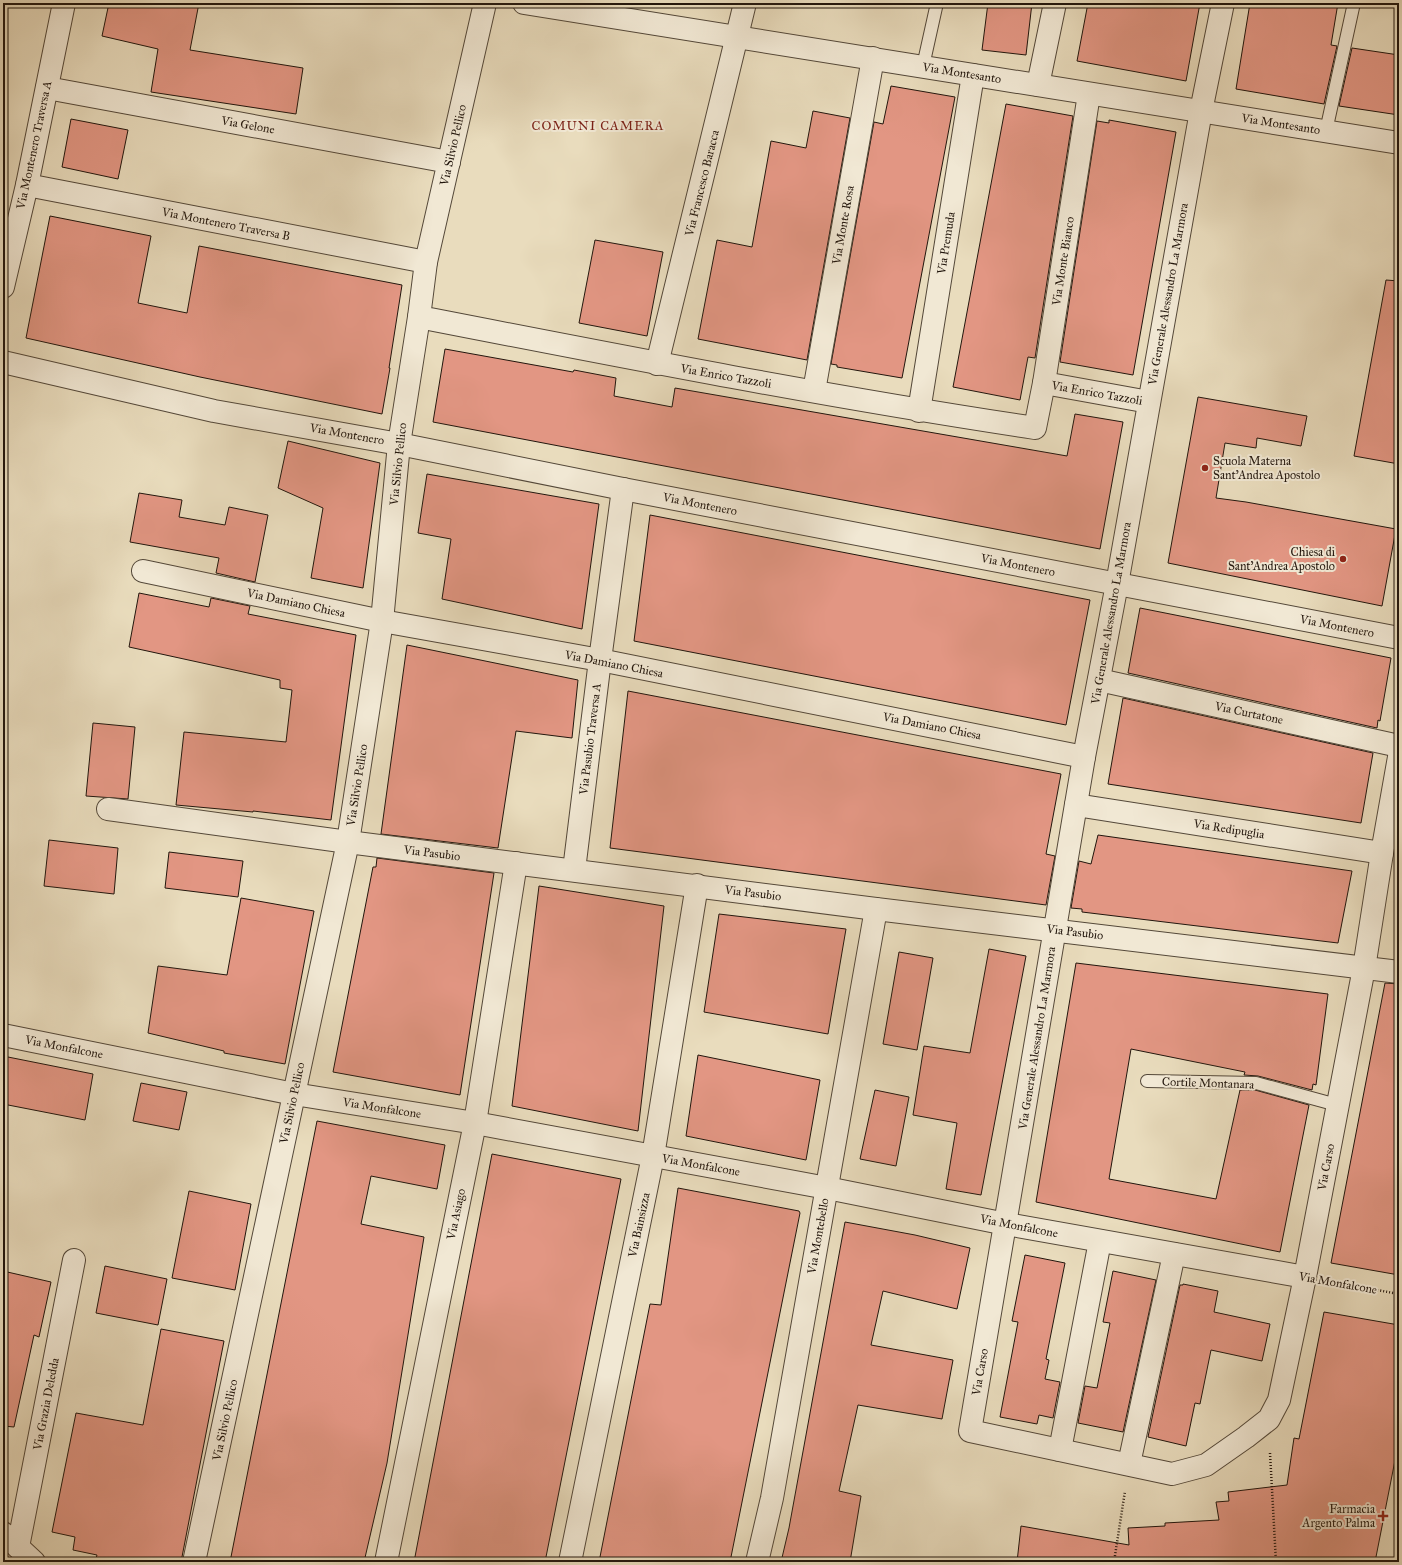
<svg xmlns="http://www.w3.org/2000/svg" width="1402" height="1565" viewBox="0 0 1402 1565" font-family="'IM FELL Great Primer',serif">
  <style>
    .building { fill: #e29683; stroke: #22160d }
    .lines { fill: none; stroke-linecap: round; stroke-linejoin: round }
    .service-casing { stroke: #544839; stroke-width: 14 }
    .minor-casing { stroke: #544839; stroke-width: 24 }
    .path { stroke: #22160d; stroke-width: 2.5; stroke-dasharray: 1 2; stroke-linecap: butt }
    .service { stroke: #f1e8d4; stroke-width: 12 }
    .minor { stroke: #f1e8d4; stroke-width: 22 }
    .poi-dot { fill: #8f2418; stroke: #f1e8d4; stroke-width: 1.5 }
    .labels { text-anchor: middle; stroke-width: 4; stroke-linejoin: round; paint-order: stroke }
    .street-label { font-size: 12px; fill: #22160d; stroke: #f1e8d4 }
    .poi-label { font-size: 12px; fill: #22160d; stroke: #f1e8d4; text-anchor: end }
    .neighbourhood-label { font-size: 13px; letter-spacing: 1px; fill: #7a1f14; stroke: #f1e8d4 }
  </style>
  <rect width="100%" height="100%" fill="#e9dcbd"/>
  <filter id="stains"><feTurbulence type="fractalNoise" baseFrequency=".005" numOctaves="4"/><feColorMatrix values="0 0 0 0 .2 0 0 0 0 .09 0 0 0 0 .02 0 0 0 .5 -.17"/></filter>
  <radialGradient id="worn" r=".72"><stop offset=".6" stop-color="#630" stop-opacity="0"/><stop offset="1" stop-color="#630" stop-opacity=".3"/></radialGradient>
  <!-- building -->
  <g class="building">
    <path d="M109 3H199L190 50 303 68 296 114 151 92 158 49 102 36Z"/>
    <path d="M988 3H1032L1026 55 982 50Z"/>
    <path d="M1088 3H1200L1186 81 1077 61Z"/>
    <path d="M1250 3H1338L1331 45 1337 46 1324 104 1236 89Z"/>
    <path d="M1352 48 1399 55V115L1339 106Z"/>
    <path d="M891 86 955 97 902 378 837 367V365L831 364 874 122 883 124Z"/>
    <path d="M1006 104 1073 116 1035 358 1028 357 1020 400 953 387Z"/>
    <path d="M813 111 850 118 807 360 698 339 717 240 752 247 771 141 806 148Z"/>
    <path d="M71 119 128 130 118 179 62 167Z"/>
    <path d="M1109 120 1176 132 1133 375 1060 362 1097 121 1109 123Z"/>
    <path d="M50 216 151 236 138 303 187 313 199 246 402 285 389 368H390L382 414 200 377 26 338Z"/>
    <path d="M595 240 663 252 647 336 579 323Z"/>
    <path d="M1386 280 1399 281V464L1354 456Z"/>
    <path d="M445 349 573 372 574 370 616 378 614 396 672 407 675 388 1067 456 1075 414 1123 422 1100 549 433 422Z"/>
    <path d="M1198 397 1307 416 1301 446 1257 438 1256 448 1225 443 1216 498 1246 502 1396 529 1382 606 1168 563Z"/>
    <path d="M288 441 380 463 363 588 311 578 323 508 278 488Z"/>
    <path d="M427 474 599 504 582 629 442 599 451 539 418 533Z"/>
    <path d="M139 493 182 500 179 517 225 525 229 507 268 515 255 582 216 573 219 558 130 542Z"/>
    <path d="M650 515 1090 600 1066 725 634 641Z"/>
    <path d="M139 593 209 607 211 598 250 606 248 614 356 635 331 820 253 811V812L176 805 184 732 286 742 292 690 280 688V680L129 647Z"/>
    <path d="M1140 608 1391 658 1380 721 1378 720 1377 728 1128 673Z"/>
    <path d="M407 645 578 680 572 738 516 731 498 848 381 834Z"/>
    <path d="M628 691 1061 774 1046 854 1055 856 1046 905 610 848Z"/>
    <path d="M1123 698 1373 753 1361 823 1108 784Z"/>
    <path d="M93 723 135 727 128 799 86 796Z"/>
    <path d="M1098 835 1352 871 1338 943 1082 912V909L1071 908 1079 861 1091 864Z"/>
    <path d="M49 840 118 848 114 894 44 886Z"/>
    <path d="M169 852 243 861 238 897 165 888Z"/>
    <path d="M377 858 494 873 460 1095 333 1072 373 867H376Z"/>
    <path d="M539 886 664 906 638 1131 512 1106Z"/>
    <path d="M241 898 314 911 285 1064 224 1053V1051L148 1033 158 966 227 975Z"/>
    <path d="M719 914 846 929 828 1034 704 1012Z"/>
    <path d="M989 949 1026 956 981 1195 946 1189 957 1123 913 1115 924 1046 970 1053Z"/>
    <path d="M899 952 933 958 917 1050 883 1044Z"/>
    <path d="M1076 963 1328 994 1316 1085 1313 1084 1312 1090 1258 1076 1244 1075 1245 1072 1131 1049 1109 1179 1216 1199 1240 1090H1255L1309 1105 1280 1252 1036 1202Z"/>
    <path d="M1385 983 1399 984V1275L1331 1263Z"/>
    <path d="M698 1055 820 1080 806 1160 686 1136Z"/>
    <path d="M3 1056 93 1074 85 1120 3 1104Z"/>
    <path d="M141 1083 187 1092 179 1130 133 1121Z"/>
    <path d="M875 1090 909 1097 896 1166 860 1159Z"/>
    <path d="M317 1121 445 1145 437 1189 371 1176 361 1224 424 1237 387 1463 364 1562H230Z"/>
    <path d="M492 1154 621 1179 607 1250 545 1562H414Z"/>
    <path d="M678 1188 799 1211 800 1213 730 1562H599L650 1304 661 1305Z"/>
    <path d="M189 1191 251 1204 235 1290 172 1278Z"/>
    <path d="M845 1222 915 1235 970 1248 957 1309 883 1291 871 1345 953 1360 942 1419 858 1405 839 1491 861 1496 850 1562H781L789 1528Z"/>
    <path d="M1025 1255 1065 1263 1046 1359 1049 1360 1045 1379 1060 1382 1053 1418 1039 1415 1037 1424 1000 1417 1018 1322 1012 1321Z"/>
    <path d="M105 1266 167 1279 158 1325 96 1313Z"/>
    <path d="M3 1271 51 1282 39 1337 34 1335 14 1427 3 1426Z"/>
    <path d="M1113 1271 1156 1280 1123 1432 1078 1423 1085 1386 1097 1388 1110 1323 1103 1322Z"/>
    <path d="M1183 1284 1218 1291 1214 1312 1270 1324 1262 1361 1211 1350 1200 1404 1195 1403 1186 1446 1148 1437 1180 1285H1183Z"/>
    <path d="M1324 1312 1399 1325V1440L1375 1562H1017L1021 1526 1129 1545 1128 1528 1165 1526V1523L1219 1520 1216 1502 1229 1501 1228 1492 1287 1485 1294 1438 1299 1439Z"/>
    <path d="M161 1329 224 1341 181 1562H95L97 1555 73 1550 75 1537 52 1532 76 1413 143 1425Z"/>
  </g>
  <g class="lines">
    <defs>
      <g id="service">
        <path d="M923 66 937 3"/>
        <path d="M1326 131 1354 3"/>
        <path d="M1147 1081 1256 1083 1337 1105"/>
      </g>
      <g id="minor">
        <path d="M524 3C816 49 1107 97 1399 143"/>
        <path d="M1223 3 1201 111 1117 584 1084 757 970 1431 1172 1474 1206 1465 1246 1437 1269 1419 1279 1400 1305 1277 1364 968 1382 853 1399 757"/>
        <path d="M1038 85 1055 3"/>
        <path d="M47 88 449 162"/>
        <path d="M27 185 426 262"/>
        <path d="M3 287 27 185 64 3"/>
        <path d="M419 317C624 357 828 397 1035 428L1044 383 1089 94"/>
        <path d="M3 362 214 411 399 444 623 489 1399 638"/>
        <path d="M657 364 745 3"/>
        <path d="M1044 383 1149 402"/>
        <path d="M814 391 873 58"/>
        <path d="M919 411 973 75"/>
        <path d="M143 571 382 621 600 660 1084 757"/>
        <path d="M1099 680 1399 746"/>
        <path d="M1076 805 1382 853"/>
        <path d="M108 809 348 842 876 909 1399 972"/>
        <path d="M574 870 600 660 623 489"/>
        <path d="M3 1035 294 1094 475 1123 827 1188 1006 1224 1305 1277"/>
        <path d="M1060 1450 1100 1241"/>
        <path d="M1129 1464 1174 1254"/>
        <path d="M3 1533 34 1562"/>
        <path d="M18 1547 74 1260"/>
        <path d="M194 1562 348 842 382 621 399 444 419 317 426 262 485 3"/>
        <path d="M386 1562 475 1123 516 863"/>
        <path d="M570 1562 653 1156 697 885"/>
        <path d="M757 1562 772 1498 876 909"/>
      </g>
    </defs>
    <!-- service casing -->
    <use href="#service" class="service-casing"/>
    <!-- minor casing -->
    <use href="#minor" class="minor-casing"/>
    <!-- path -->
    <g class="path">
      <path d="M1333 1282 1399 1294"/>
      <path d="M1270 1453 1276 1562"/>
      <path d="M1114 1562 1125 1491"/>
    </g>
    <!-- service -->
    <use href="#service" class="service"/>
    <!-- minor -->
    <use href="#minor" class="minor"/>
  </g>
  <!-- markers -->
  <g class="poi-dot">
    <circle cx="1205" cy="468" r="4"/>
    <circle cx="1343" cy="559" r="4"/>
    <path d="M1381 1510h4v4h4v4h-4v4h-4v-4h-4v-4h4z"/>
  </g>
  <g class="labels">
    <!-- street labels -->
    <g class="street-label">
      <text transform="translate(962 73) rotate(9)" y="4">Via Montesanto</text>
      <text transform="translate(1281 124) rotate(9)" y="4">Via Montesanto</text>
      <text transform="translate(248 125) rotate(10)" y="4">Via Gelone</text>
      <text transform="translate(34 145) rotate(-78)" y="4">Via Montenero Traversa A</text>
      <text transform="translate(453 145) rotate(-77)" y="4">Via Silvio Pellico</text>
      <text transform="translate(702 183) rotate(-76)" y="4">Via Francesco Baracca</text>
      <text transform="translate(226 224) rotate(11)" y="4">Via Montenero Traversa B</text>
      <text transform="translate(843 225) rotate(-80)" y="4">Via Monte Rosa</text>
      <text transform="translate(946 243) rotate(-81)" y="4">Via Premuda</text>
      <text transform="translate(1063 261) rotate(-81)" y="4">Via Monte Bianco</text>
      <text transform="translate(1168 294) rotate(-80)" y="4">Via Generale Alessandro La Marmora</text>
      <text transform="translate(726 376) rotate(10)" y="4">Via Enrico Tazzoli</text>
      <text transform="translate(1097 393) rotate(10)" y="4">Via Enrico Tazzoli</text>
      <text transform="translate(347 434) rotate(10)" y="4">Via Montenero</text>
      <text transform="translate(398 464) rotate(-84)" y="4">Via Silvio Pellico</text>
      <text transform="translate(700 504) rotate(11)" y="4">Via Montenero</text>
      <text transform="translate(1018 565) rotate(11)" y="4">Via Montenero</text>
      <text transform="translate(296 603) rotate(12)" y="4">Via Damiano Chiesa</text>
      <text transform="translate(1111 613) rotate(-80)" y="4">Via Generale Alessandro La Marmora</text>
      <text transform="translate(1337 626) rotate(11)" y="4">Via Montenero</text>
      <text transform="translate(614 664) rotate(11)" y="4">Via Damiano Chiesa</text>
      <text transform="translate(1249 713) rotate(12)" y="4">Via Curtatone</text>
      <text transform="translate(932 726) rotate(11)" y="4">Via Damiano Chiesa</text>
      <text transform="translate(590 739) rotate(-83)" y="4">Via Pasubio Traversa A</text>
      <text transform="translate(357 785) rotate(-81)" y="4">Via Silvio Pellico</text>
      <text transform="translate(1229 829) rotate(9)" y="4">Via Redipuglia</text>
      <text transform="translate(432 853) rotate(7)" y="4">Via Pasubio</text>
      <text transform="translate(753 893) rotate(7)" y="4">Via Pasubio</text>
      <text transform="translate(1075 932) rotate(7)" y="4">Via Pasubio</text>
      <text transform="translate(1037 1038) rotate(-81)" y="4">Via Generale Alessandro La Marmora</text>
      <text transform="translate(64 1047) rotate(11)" y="4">Via Monfalcone</text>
      <text transform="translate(1208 1083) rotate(2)" y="4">Cortile Montanara</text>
      <text transform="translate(292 1103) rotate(-78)" y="4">Via Silvio Pellico</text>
      <text transform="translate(382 1108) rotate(9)" y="4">Via Monfalcone</text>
      <text transform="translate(701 1165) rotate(10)" y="4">Via Monfalcone</text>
      <text transform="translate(1326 1167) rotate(-79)" y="4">Via Carso</text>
      <text transform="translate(456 1214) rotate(-78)" y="4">Via Asiago</text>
      <text transform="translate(639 1225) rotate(-78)" y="4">Via Bainsizza</text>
      <text transform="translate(1019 1226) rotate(11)" y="4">Via Monfalcone</text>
      <text transform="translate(818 1236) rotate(-80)" y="4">Via Montebello</text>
      <text transform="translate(1338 1283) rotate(10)" y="4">Via Monfalcone</text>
      <text transform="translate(980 1372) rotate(-80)" y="4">Via Carso</text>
      <text transform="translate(46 1404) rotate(-79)" y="4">Via Grazia Deledda</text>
      <text transform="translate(225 1420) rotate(-78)" y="4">Via Silvio Pellico</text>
    </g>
    <!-- poi labels -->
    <g class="poi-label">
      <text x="1213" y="465" text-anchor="start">Scuola Materna<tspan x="1213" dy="14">Sant'Andrea Apostolo</tspan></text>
      <text x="1335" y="556">Chiesa di<tspan x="1335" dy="14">Sant'Andrea Apostolo</tspan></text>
      <text x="1375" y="1513">Farmacia<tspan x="1375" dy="14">Argento Palma</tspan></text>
    </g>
    <!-- neighbourhood labels -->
    <g class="neighbourhood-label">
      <text x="598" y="130">COMUNI CAMERA</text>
    </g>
  </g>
  <!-- margin -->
  <rect width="1402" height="1565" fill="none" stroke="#e9dcbd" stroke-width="16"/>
  <rect x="4" y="4" width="1394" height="1557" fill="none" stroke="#22160d" stroke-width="2"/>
  <rect x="8" y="8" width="1386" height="1549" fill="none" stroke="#22160d"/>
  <rect width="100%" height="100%" filter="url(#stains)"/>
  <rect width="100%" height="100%" fill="url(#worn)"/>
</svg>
